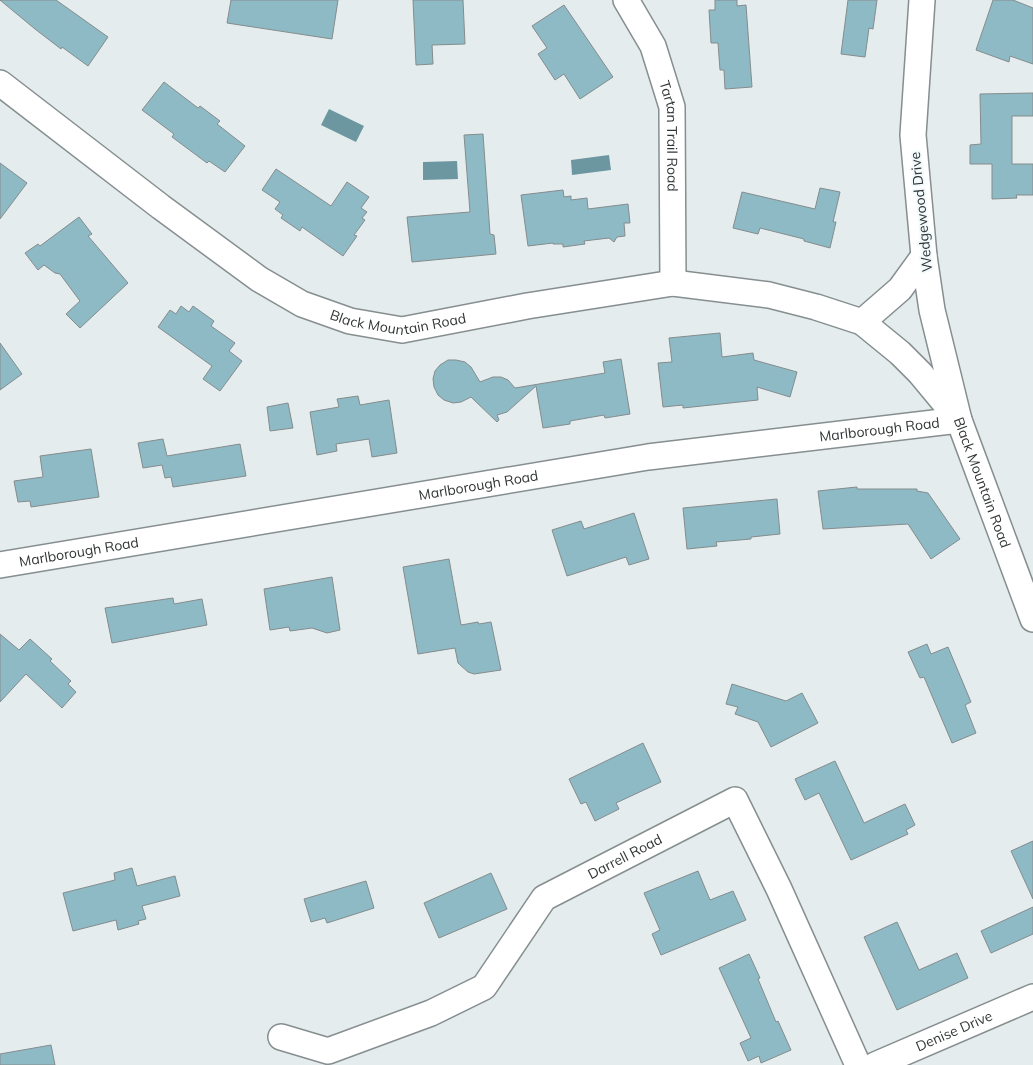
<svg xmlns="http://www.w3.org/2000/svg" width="1033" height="1065" viewBox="0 0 1033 1065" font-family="Mulish,sans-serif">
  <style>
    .water { fill: #6c97a1 }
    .building { fill: #8ebac5; stroke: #848c8d }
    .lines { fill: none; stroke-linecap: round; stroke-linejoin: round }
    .minor-casing { stroke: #868e8f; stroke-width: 28 }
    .minor { stroke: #fff; stroke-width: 25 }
    .labels { text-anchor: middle; stroke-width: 4; stroke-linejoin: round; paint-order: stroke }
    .street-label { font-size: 14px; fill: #323536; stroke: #f2fafc }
  </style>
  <rect width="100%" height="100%" fill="#e4ecee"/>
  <!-- water -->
  <g class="water">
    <path d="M329 109 364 126 356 142 321 125Z"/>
    <path d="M609 155 611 170 572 175 571 160Z"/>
    <path d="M457 161 458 179 423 180V162Z"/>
  </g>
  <!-- building -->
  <g class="building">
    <path d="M0 0H56L108 37 88 66 62 47 61 49 35 29Z"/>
    <path d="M231 0H338L332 39 227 23Z"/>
    <path d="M413 0H463L465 44 432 45 433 64 416 65Z"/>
    <path d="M715 0H737V6L746 5 752 87 725 89 724 70H720L718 43H711L709 10H715Z"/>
    <path d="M848 0H877L873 29 869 28 865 57 841 54Z"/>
    <path d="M993 0H1013L1033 8V64L1010 56 1009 62 976 50Z"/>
    <path d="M564 5 613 77 580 99 564 74 555 80 538 54 547 48 532 26Z"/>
    <path d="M164 82 198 108 200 106 220 121 217 124 245 146 225 172 209 161 207 163 172 137 174 134 142 110Z"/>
    <path d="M1033 93V116H1012V164H1033V195H1016L1017 198 992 199V164H970V145L981 144 980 94Z"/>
    <path d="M483 134 490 234 494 235 496 254 412 262 407 217 470 212 464 135Z"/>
    <path d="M0 163 27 183 0 219Z"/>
    <path d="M276 169 331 206 347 182 369 197 361 208 367 212 362 218 365 220 354 235 357 236 343 256 302 227 300 231 281 218 283 215 275 209 280 202 262 190Z"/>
    <path d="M820 188 840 192 833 222H836L830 248 804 241V239L760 228 758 234 733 228 742 192 815 209Z"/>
    <path d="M563 190 564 197 571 196V200L587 198 588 209 628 204 630 223H624L625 236 617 237 614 242 609 238 584 241 585 244 563 247V244H553V243L528 246 521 195Z"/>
    <path d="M79 217 92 234 88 236 128 283 80 328 66 314 80 301 60 274 55 273 44 265 38 270 25 253 38 244 40 246Z"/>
    <path d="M181 306 189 312 193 306 214 321 211 326 235 343 229 351 242 361 220 391 203 379 212 366 158 327 170 310 176 314Z"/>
    <path d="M720 333 722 357 753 353 754 360 797 372 790 397 757 387 758 400 683 408V405L663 407 658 363 672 362 669 338Z"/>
    <path d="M0 343 22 374 0 390Z"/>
    <path d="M621 359 630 414 605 418 604 415 570 421V424L543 428 536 386 507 412 497 415 499 420 497 422 471 397 461 402 453 403 444 400 438 395 434 387 433 379 435 371 440 365 448 360H456L465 362 471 367 480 382 493 377H501L508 380 515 388 605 373 603 362Z"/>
    <path d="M358 396 360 405 389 400 397 453 372 457 369 439 336 444 337 451 317 455 310 412 339 407 337 399Z"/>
    <path d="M288 403 293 428 270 431 267 407Z"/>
    <path d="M163 439 167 456 240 444 246 476 173 487 171 477 165 478 162 465 143 468 138 443Z"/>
    <path d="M91 449 99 497 31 507 30 501 18 502 14 481 43 477 40 456Z"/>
    <path d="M857 487V489H917V491L928 493 960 539 931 559 908 524 823 529 818 491Z"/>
    <path d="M777 499 780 534 751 537V539L716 542 717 546 687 549 683 508Z"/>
    <path d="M634 513 649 559 629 565 626 557 567 576 552 530 581 521 584 529Z"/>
    <path d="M449 559 461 625 478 622 479 624 491 622 501 670 474 674 468 672 458 663 455 648 418 654 403 567Z"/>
    <path d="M332 577 340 630 327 633 312 628 290 631 289 627 270 630 264 589Z"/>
    <path d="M173 598 174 604 202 599 207 625 112 643 105 608Z"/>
    <path d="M0 634 19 650 30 639 52 659 50 661 71 681 68 684 76 692 62 708 26 674 0 702Z"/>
    <path d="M927 644 931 654 948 647 971 702 965 705 976 733 952 743 924 677 920 678 908 652Z"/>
    <path d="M732 684 786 701 802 693 818 723 771 747 758 722 735 714 738 707 726 704Z"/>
    <path d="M643 743 661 782 616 803 619 809 595 821 586 802 581 804 569 779Z"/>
    <path d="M835 761 864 823 905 804 915 825 906 830 908 834 851 860 819 793 805 800 795 779Z"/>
    <path d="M1033 841V899L1011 851Z"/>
    <path d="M132 868 137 886 175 876 180 896 142 906 146 919 138 921 139 924 118 930 116 920 73 931 63 893 115 880 114 873Z"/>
    <path d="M698 871 710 900 733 891 746 920 661 955 652 934 660 930 644 893Z"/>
    <path d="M491 873 507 909 439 938 424 903Z"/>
    <path d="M366 881 374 908 327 923 325 918 311 922 304 899Z"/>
    <path d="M1033 907V934L991 953 981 931Z"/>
    <path d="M897 922 919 970 957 953 968 978 897 1010 864 937Z"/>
    <path d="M749 954 760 978 758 979 776 1022 778 1021 791 1050 761 1063 759 1056 748 1061 740 1043 751 1038 719 968Z"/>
    <path d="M51 1045 55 1065H0V1054Z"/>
  </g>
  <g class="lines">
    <defs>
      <g id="minor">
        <path id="s1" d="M626 0 653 46 672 107 673 283"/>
        <path id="s2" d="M0 83 161 207 259 279 302 304 350 321 402 330 527 306 673 283 769 295 816 307 862 322 900 353 920 373 959 420 1033 619"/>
        <path d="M862 322 900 289 924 256"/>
        <path id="s3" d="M0 565 648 457 959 420 932 310 924 256 913 135 922 0"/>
        <path id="s4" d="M281 1037 328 1051 431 1013 484 987 544 898 735 800 779 889 858 1065"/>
        <path id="s5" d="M875 1065 1033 997"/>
      </g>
    </defs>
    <!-- minor casing -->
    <use href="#minor" class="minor-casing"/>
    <!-- minor -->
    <use href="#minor" class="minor"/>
  </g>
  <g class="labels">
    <!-- street labels -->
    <g class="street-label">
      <text dy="5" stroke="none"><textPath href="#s1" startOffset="146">Tartan Trail Road</textPath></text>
      <text transform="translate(921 212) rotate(-96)" y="5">Wedgewood Drive</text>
      <text dy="5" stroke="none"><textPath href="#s2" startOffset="474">Black Mountain Road</textPath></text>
      <text dy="5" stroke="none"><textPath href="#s3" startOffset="890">Marlborough Road</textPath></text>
      <text dy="5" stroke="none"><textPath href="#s2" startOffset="1152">Black Mountain Road</textPath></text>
      <text dy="5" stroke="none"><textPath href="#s3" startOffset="485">Marlborough Road</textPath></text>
      <text dy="5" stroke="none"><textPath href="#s3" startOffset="80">Marlborough Road</textPath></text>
      <text dy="5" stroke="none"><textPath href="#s4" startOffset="416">Darrell Road</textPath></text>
      <text dy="5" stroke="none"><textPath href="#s5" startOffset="86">Denise Drive</textPath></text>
    </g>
  </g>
</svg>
